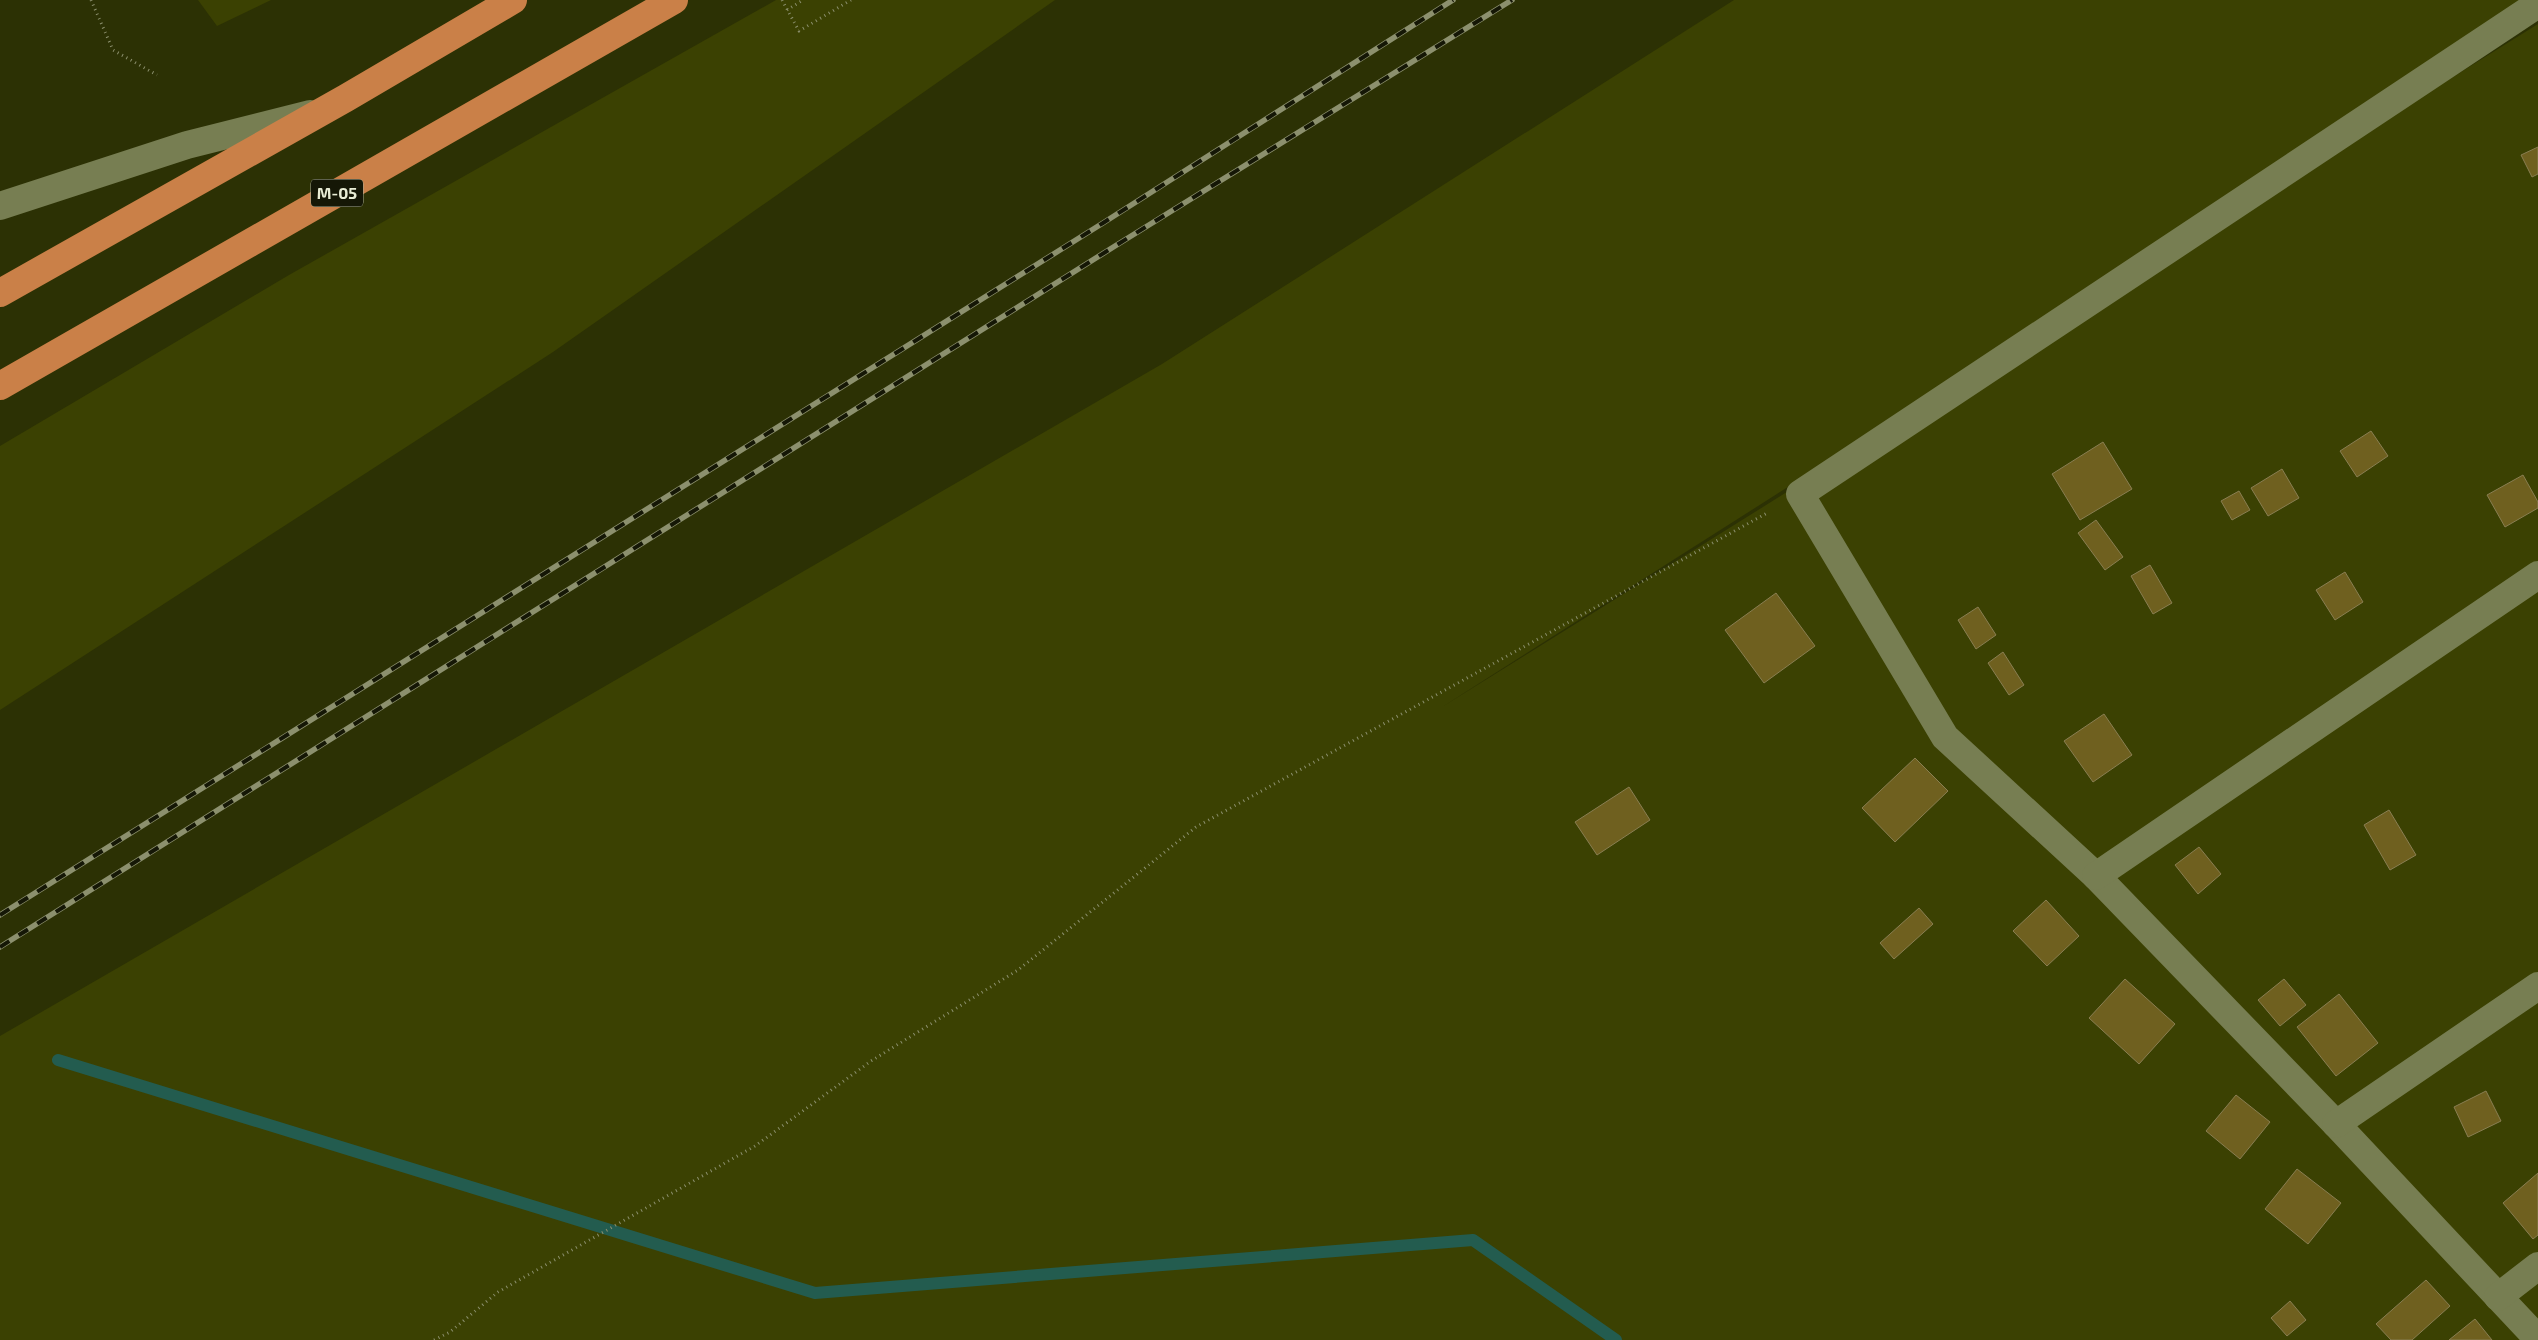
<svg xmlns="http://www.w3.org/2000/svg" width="2538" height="1340" viewBox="0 0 2538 1340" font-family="'Exo 2',sans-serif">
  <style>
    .green { fill: #3b4102 }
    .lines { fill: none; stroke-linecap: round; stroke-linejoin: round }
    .stream { stroke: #235c4f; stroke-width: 12 }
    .building { fill: #6f601f; stroke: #897e52 }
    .path { stroke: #8c906e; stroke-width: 3; stroke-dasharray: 1 4; stroke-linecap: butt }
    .minor { stroke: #777e52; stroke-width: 28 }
    .highway { stroke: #ca8048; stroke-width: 28 }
    .rail-casing { stroke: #8c906e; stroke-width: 5.5 }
    .rail { stroke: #151706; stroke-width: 4; stroke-dasharray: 11; stroke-linecap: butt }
    .labels { text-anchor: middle; stroke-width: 4.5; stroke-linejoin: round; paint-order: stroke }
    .shield { fill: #151706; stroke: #a9ad97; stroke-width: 1 }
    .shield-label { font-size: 16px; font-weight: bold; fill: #e9edd5 }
  </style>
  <rect width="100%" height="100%" fill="#2c3104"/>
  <!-- green -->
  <g class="green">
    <path d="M198 0H271L217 26Z"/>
    <path d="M776 0H1055L553 352 0 710V446L289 275Z"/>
    <path d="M1734 0H2538V10L1442 707 2538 24V1340H0V1036L1162 364Z"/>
  </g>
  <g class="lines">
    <!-- stream -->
    <path class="stream" d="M58 1060 815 1293 1473 1240 1616 1340"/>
  </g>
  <!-- building -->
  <g class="building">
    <path d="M2538 147V174L2532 177 2521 155Z"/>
    <path d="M2371 431 2388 456 2357 477 2340 451Z"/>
    <path d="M2103 442 2132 489 2080 520 2052 474Z"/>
    <path d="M2282 469 2299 498 2268 516 2251 488Z"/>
    <path d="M2523 475 2538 502V508L2505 527 2487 495Z"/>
    <path d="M2239 491 2250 510 2232 520 2221 501Z"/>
    <path d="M2096 520 2123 557 2105 570 2078 533Z"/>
    <path d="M2150 565 2172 603 2153 614 2131 576Z"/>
    <path d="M2345 572 2363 602 2335 620 2316 590Z"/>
    <path d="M1776 593 1815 646 1764 683 1725 630Z"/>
    <path d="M1978 607 1996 635 1976 649 1958 620Z"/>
    <path d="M2003 652 2024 685 2009 695 1988 663Z"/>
    <path d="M2104 714 2132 755 2093 782 2064 741Z"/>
    <path d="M1915 758 1948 791 1895 842 1862 808Z"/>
    <path d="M1629 787 1650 820 1597 855 1575 822Z"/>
    <path d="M2389 810 2416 855 2390 870 2364 825Z"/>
    <path d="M2199 847 2221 874 2198 894 2175 865Z"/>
    <path d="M2046 900 2079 936 2047 966 2013 931Z"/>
    <path d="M1919 908 1933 924 1894 959 1880 943Z"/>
    <path d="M2125 979 2175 1024 2139 1064 2089 1018Z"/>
    <path d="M2284 979 2306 1005 2280 1026 2258 1000Z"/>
    <path d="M2339 994 2378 1043 2336 1076 2297 1027Z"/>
    <path d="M2486 1091 2501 1121 2468 1137 2454 1107Z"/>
    <path d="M2236 1095 2270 1122 2240 1159 2206 1131Z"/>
    <path d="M2297 1169 2341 1203 2308 1244 2265 1209Z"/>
    <path d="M2538 1173V1235L2533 1239 2503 1203Z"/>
    <path d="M2426 1280 2450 1306 2412 1340H2391L2376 1324Z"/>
    <path d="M2290 1301 2306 1320 2287 1336 2271 1318Z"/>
    <path d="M2475 1319 2492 1340H2449Z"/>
  </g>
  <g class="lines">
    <!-- path -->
    <g class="path">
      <path d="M91 0 113 50 157 75"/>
      <path d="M782 0 799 31 851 0"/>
      <path d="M787 10 803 0"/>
      <path d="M434 1340 450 1332 498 1292 755 1146 871 1061 1018 970 1196 827 1769 512"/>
    </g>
    <!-- minor -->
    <g class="minor">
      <path d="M2538 4 1800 494 1945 737 2096 876 2336 1124 2538 1339"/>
      <path d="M0 206 187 145 310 114"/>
      <path d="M2096 876 2538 575"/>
      <path d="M2336 1124 2538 986"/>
      <path d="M2498 1297 2538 1266"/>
    </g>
    <!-- highway -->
    <g class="highway">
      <path d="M0 293 346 98 513 0"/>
      <path d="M0 386 674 0"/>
    </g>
    <defs>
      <g id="rail">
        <path d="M0 915 1103 223 1453 0"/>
        <path d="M0 947 1115 246 1512 0"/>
      </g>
    </defs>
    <!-- rail casing -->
    <use href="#rail" class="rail-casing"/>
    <!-- rail -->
    <use href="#rail" class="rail"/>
  </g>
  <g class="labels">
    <!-- shield labels -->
    <rect class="shield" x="311" y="179.5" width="52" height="27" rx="4"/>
    <g class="shield-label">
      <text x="337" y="199">М-05</text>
    </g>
  </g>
</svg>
